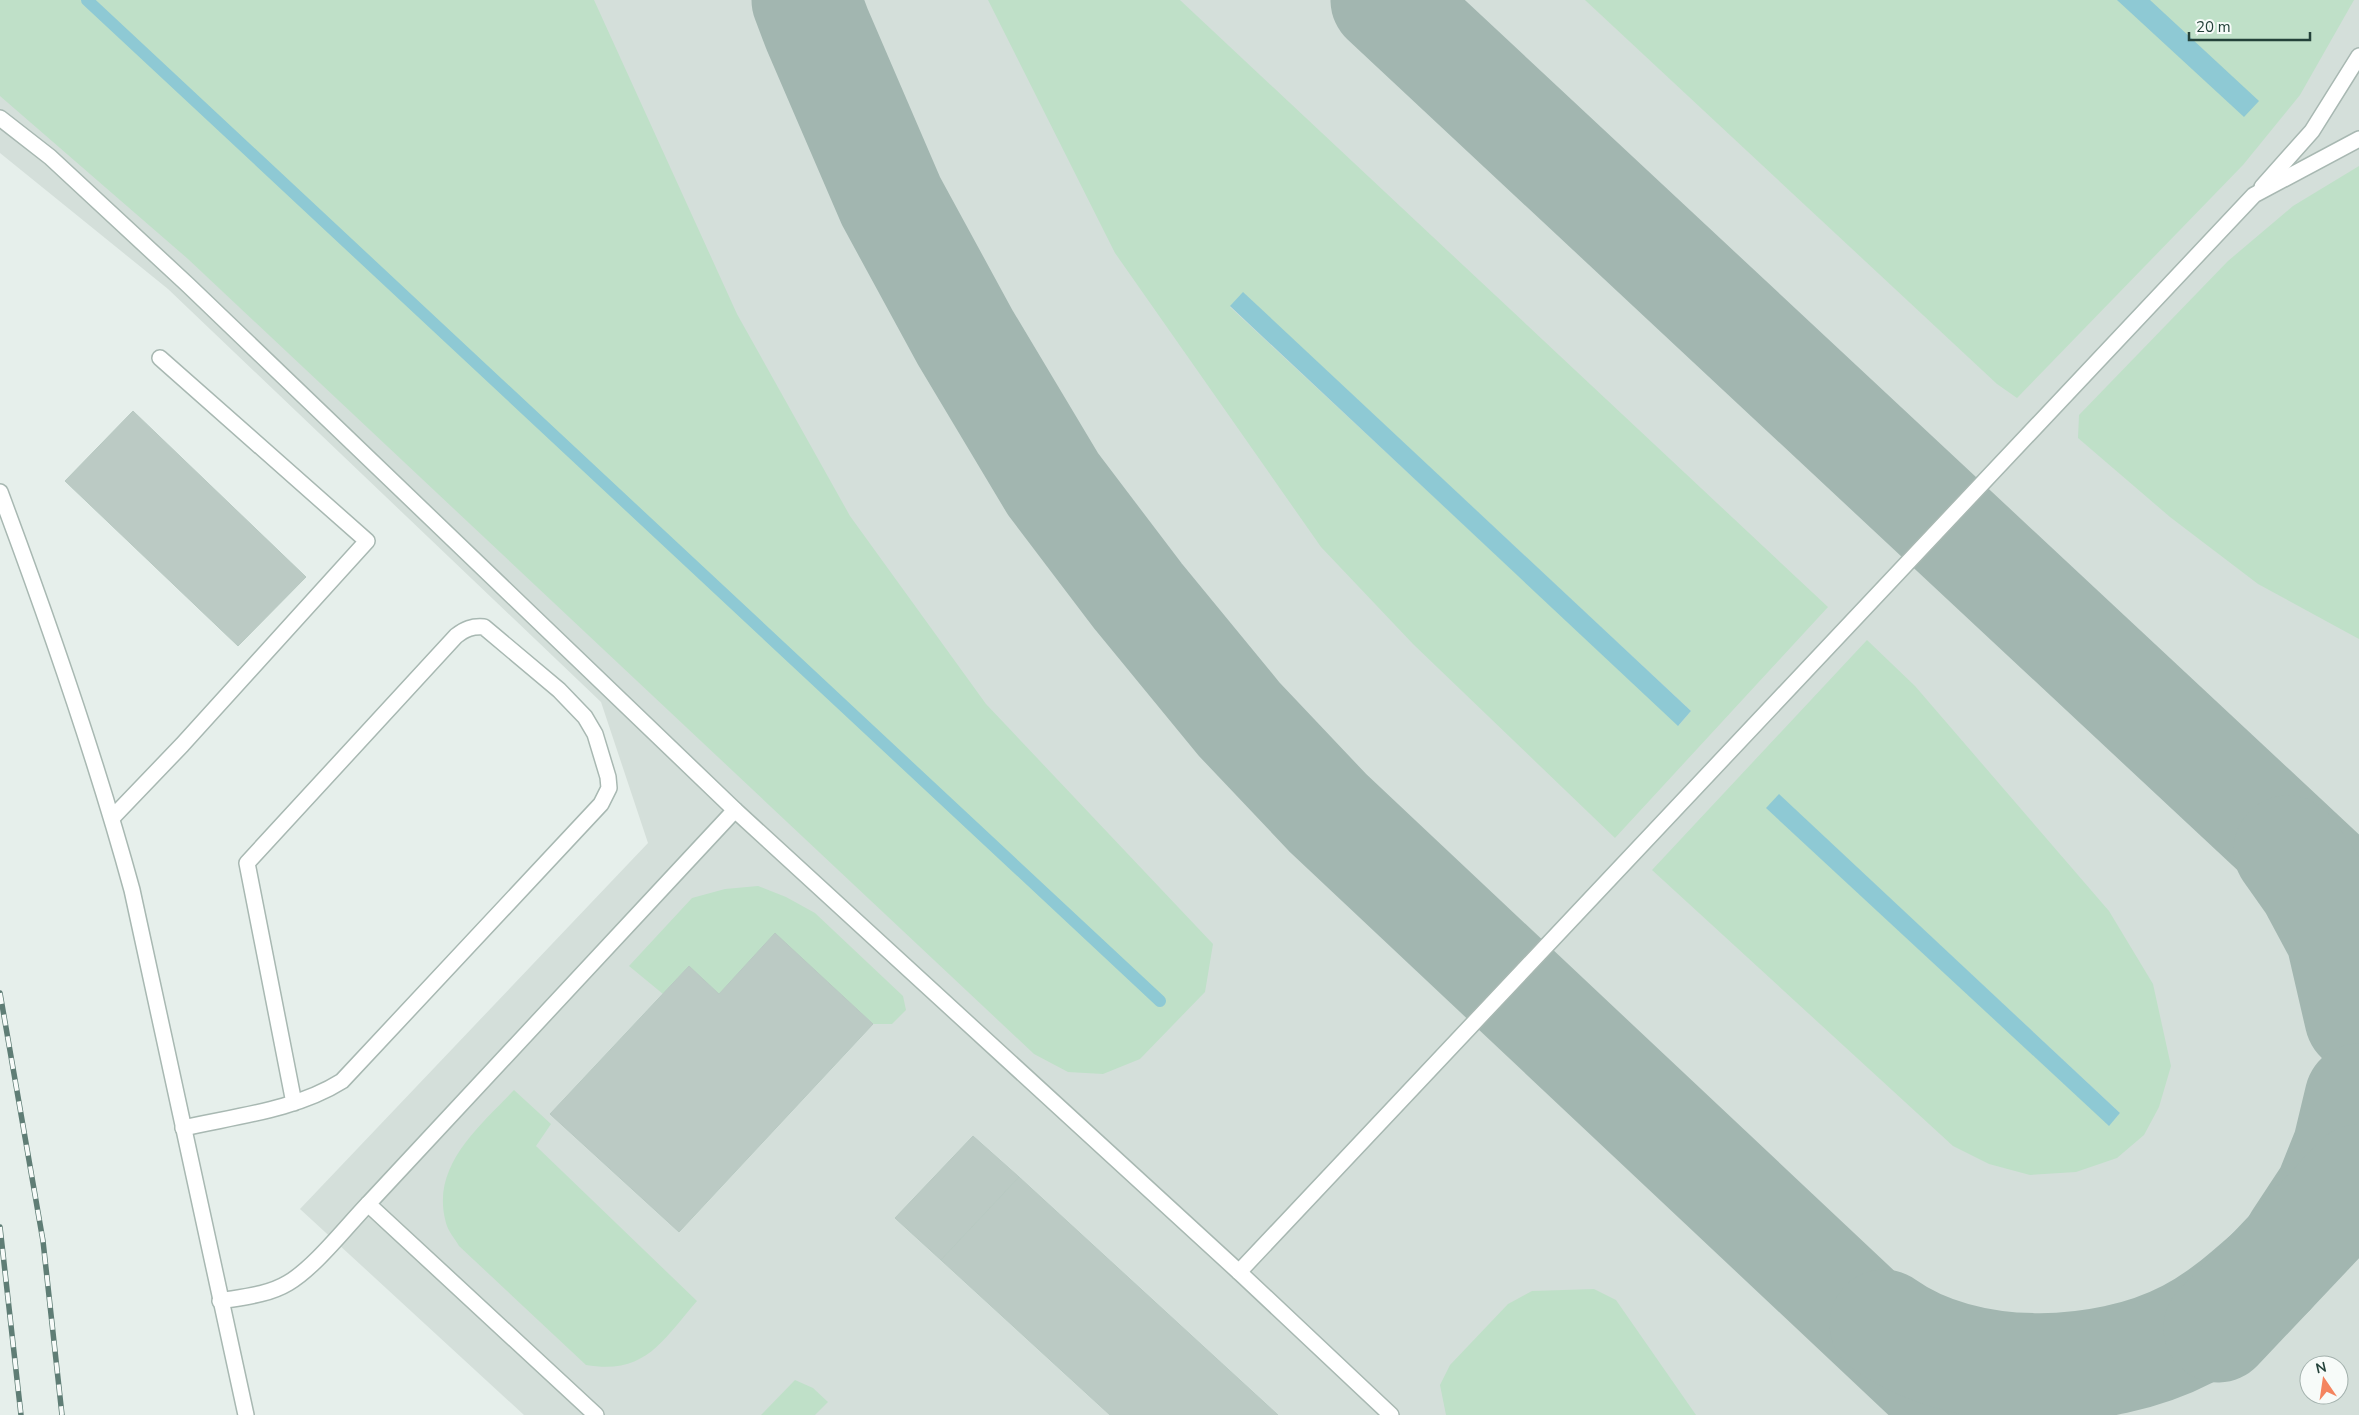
<svg xmlns="http://www.w3.org/2000/svg" width="2359" height="1415" viewBox="0 0 2359 1415" font-family="'Nunito Sans',sans-serif">
  <style>
    .built { fill: #d4dfda; fill-rule: evenodd }
    .green { fill: #bfe0c8; fill-rule: evenodd }
    .water { fill: #8ec9d4 }
    .lines { fill: none; stroke-linecap: round; stroke-linejoin: round }
    .stream { stroke: #8ec9d4; stroke-width: 12 }
    .taxiway { stroke: #a2b6b0; stroke-width: 109 }
    .building { fill: #bbcac4; stroke: #b8c9c2 }
    .minor-casing { stroke: #a8b8b2; stroke-width: 18 }
    .minor { stroke: #fff; stroke-width: 15 }
    .rail-casing { stroke: #5f7d75; stroke-width: 5.5 }
    .rail { stroke: #f7fbf9; stroke-width: 4; stroke-dasharray: 11; stroke-linecap: butt }
  </style>
  <rect width="100%" height="100%" fill="#e6efeb"/>
  <!-- built -->
  <path class="built" d="M0 0H2359V1415H524L300 1209 648 843 601 702 168 289 0 153ZM2309 1365H2339V1395H2309Z"/>
  <!-- green -->
  <g class="green">
    <path d="M0 0H594L737 314 850 516 986 704 1213 944 1205 992 1140 1059 1103 1074 1068 1072 1034 1054 188 259 0 96Z"/>
    <path d="M988 0H1180L1828 607 1615 838 1413 644 1321 547 1115 253ZM1243 293 1691 711 1679 725 1230 307Z"/>
    <path d="M1585 0H2354L2300 95 2243 165 2017 398 1997 384Z"/>
    <path d="M2359 166V639L2258 584 2170 517 2078 438 2079 415 2228 261 2293 206Z"/>
    <path d="M1867 640 1915 686 2109 911 2153 984 2171 1066 2159 1107 2144 1135 2117 1158 2076 1172 2030 1175 1989 1164 1953 1146 1652 870ZM1779 795 2120 1113 2109 1125 1767 808Z"/>
    <path d="M758 886 786 897 815 913 903 996 906 1010 892 1024H873L775 934 719 994 689 966 663 994 629 966 692 898 725 889Z"/>
    <path d="M514 1090 551 1124 536 1146 697 1301C662 1341 646 1375 586 1365L459 1246C455 1239 448 1231 446 1223 430 1166 479 1127 514 1090Z"/>
    <path d="M1594 1289 1616 1300 1696 1415H1446L1440 1385 1450 1365 1508 1304 1532 1291Z"/>
    <path d="M795 1380 813 1388 828 1402 815 1415H761Z"/>
  </g>
  <!-- water -->
  <g class="water">
    <path d="M2117 0H2150L2259 101 2244 117Z"/>
    <path d="M1243 292 1691 711 1678 726 1230 306Z"/>
    <path d="M1779 794 2120 1113 2109 1126 1766 808Z"/>
  </g>
  <g class="lines">
    <!-- stream -->
    <path class="stream" d="M87 0 1160 1001"/>
    <!-- taxiway -->
    <g class="taxiway">
      <path d="M806 0 817 29 891 201 965 337 1053 484 1138 596 1239 719 1328 813 1968 1415"/>
      <path d="M1385 0 2359 909"/>
      <path d="M2288 850 2312 884 2340 936 2359 1018"/>
      <path d="M2298 1240 2329 1193 2347 1148 2359 1098"/>
      <path d="M1884 1324C1965 1382 2102 1379 2188 1334 2219 1318 2244 1296 2270 1273"/>
      <path d="M2218 1328 2359 1179"/>
    </g>
  </g>
  <!-- building -->
  <g class="building">
    <path d="M133 411 306 577 238 646 65 481Z"/>
    <path d="M775 933 873 1024 679 1232 550 1114 689 966 719 994Z"/>
    <path d="M973 1136 1019 1177 941 1260 895 1218Z"/>
    <path d="M1019 1177 1278 1415H1110L941 1260Z"/>
  </g>
  <g class="lines">
    <defs>
      <g id="minor">
        <path d="M0 118 50 157 188 285 735 810 1239 1272 1391 1415"/>
        <path d="M2262 187 2312 131 2359 56"/>
        <path d="M0 492C49 623 95 755 132 890L246 1415"/>
        <path d="M112 818 182 745 367 541 160 358"/>
        <path d="M183 1128C236 1116 296 1110 342 1081L601 804 609 788 608 777 595 734 585 717 559 690 484 627C472 626 465 629 456 636L247 863 294 1103"/>
        <path d="M1239 1272 2254 195 2359 139"/>
        <path d="M220 1301C243 1297 268 1295 288 1283 314 1268 346 1227 368 1204"/>
        <path d="M596 1415 368 1204 735 810"/>
      </g>
    </defs>
    <!-- minor casing -->
    <use href="#minor" class="minor-casing"/>
    <!-- minor -->
    <use href="#minor" class="minor"/>
    <defs>
      <g id="rail">
        <path d="M0 993 43 1241 62 1415"/>
        <path d="M0 1227 21 1415"/>
      </g>
    </defs>
    <!-- rail casing -->
    <use href="#rail" class="rail-casing"/>
    <!-- rail -->
    <use href="#rail" class="rail"/>
  </g>
  <!-- north arrow -->
  <g transform="translate(2324 1380) rotate(347)"><circle r="24" fill="#f7fbf9" stroke="#a3b1ad"/>
  <path d="M0-4L9 19L0 12L-9 19Z" fill="#f4845f"/>
  <text y="-8" font-size="14" font-weight="bold" text-anchor="middle" fill="#24423a">N</text>
  </g>
  <!-- scale -->
  <path d="M2189 32v8h121v-8" fill="none" stroke="#24423a" stroke-width="2.5"/>
  <text x="2196" y="32" font-size="15" fill="#24423a" stroke="#f7fbf9" stroke-width="4" paint-order="stroke">20 m</text>
</svg>
